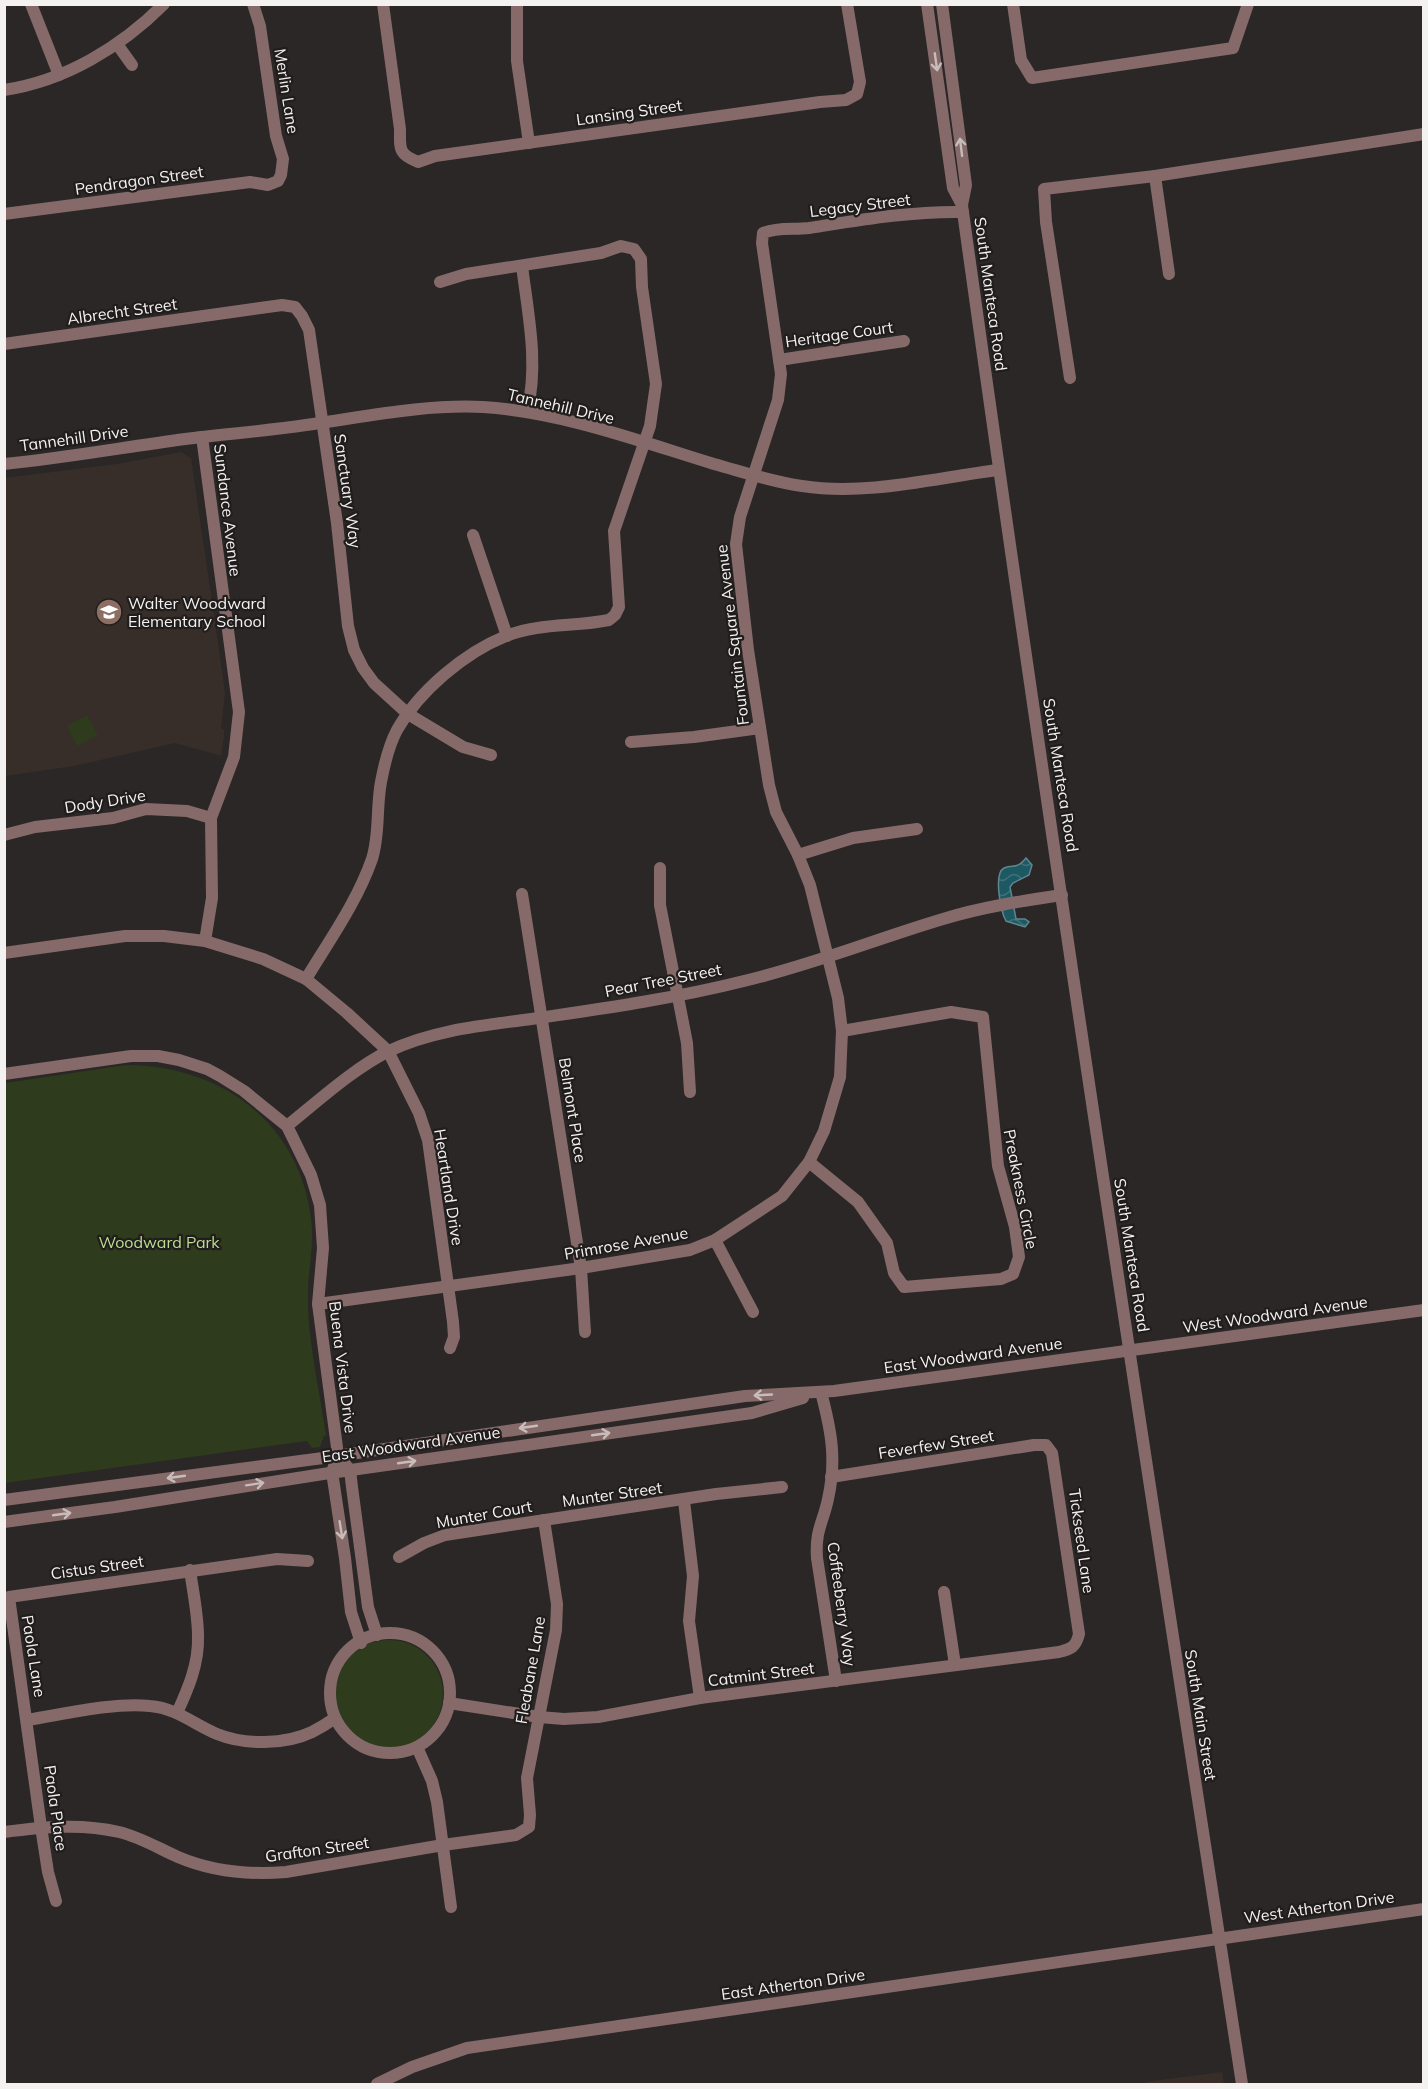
<svg xmlns="http://www.w3.org/2000/svg" width="1428" height="2089" viewBox="0 0 1428 2089" font-family="Mulish,sans-serif">
  <style>
    .built { fill: #372e2a }
    .green { fill: #2e3b1d }
    .water { fill: url(#water-waves); stroke: #5e878e; stroke-width: 1.5 }
    .lines { fill: none; stroke-linecap: round; stroke-linejoin: round }
    .minor { stroke: #856a69; stroke-width: 12 }
    .oneway { stroke: #c8bcbb }
    .labels { text-anchor: middle; stroke-width: 4.5; stroke-linejoin: round; paint-order: stroke }
    .street-label { font-size: 16px; fill: #f4f2f1; stroke: #201d1c }
    .poi-label { font-size: 16px; fill: #f4f2f1; stroke: #201d1c; text-anchor: start }
    .park-label { font-size: 16px; fill: #badd90; stroke: #201d1c }
  </style>
  <defs>
    <pattern id="water-waves" width="16" height="10" patternUnits="userSpaceOnUse" patternTransform="scale(1.5)"><rect width="16" height="10" fill="#1d5963"/><path d="M0 5q4-4 8 0t8 0" fill="none" stroke="#3e717a"/></pattern>
  </defs>
  <rect width="100%" height="100%" fill="#2a2726"/>
  <!-- built -->
  <g class="built">
    <path d="M181 452 191 458 217 636 225 693 221 728 224 730V737L221 756 175 743 74 766 5 776 4 478 117 464Z"/>
    <path d="M1222 2072 1224 2084H1146L1145 2082Z"/>
  </g>
  <!-- green -->
  <g class="green">
    <path d="M87 715 98 735 77 746 67 726Z"/>
    <path d="M126 1065C220 1065 299 1122 311 1218 315 1246 307 1272 308 1300 308 1341 320 1393 326 1435L324 1436 320 1447 312 1448 307 1441 5 1483V1083Z"/>
    <circle cx="389" cy="1694" r="54"/>
  </g>
  <!-- water -->
  <path class="water" d="M1026 858 1032 865 1029 875 1013 883 1010 887 1016 919H1025L1029 922 1025 927 1006 921C1001 912 993 874 1004 868 1014 864 1016 870 1026 858Z"/>
  <g class="lines">
    <!-- minor -->
    <g class="minor">
      <path d="M31 4 59 75"/>
      <path d="M383 4 400 129C400 149 398 154 418 162L435 156 820 102 846 100 857 94 860 82 847 4"/>
      <path d="M517 4V61L529 143"/>
      <path d="M927 4 953 188 962 205C1049 832 1145 1458 1242 2084"/>
      <path d="M942 4 966 185 962 205"/>
      <path d="M1013 4 1021 60 1032 78 1233 48 1248 4"/>
      <path d="M117 44 132 65"/>
      <path d="M4 90C65 81 121 47 164 4"/>
      <path d="M4 214 250 182 268 185 278 181 281 175 283 159 276 136 260 26 253 4"/>
      <path d="M522 266C528 314 539 364 527 412"/>
      <path d="M1169 274 1155 176 1424 134"/>
      <path d="M4 344 282 305 295 307 302 316 309 330 337 523 348 626 354 650 363 668 374 683 408 714 463 747 491 755"/>
      <path d="M779 360 904 341"/>
      <path d="M1070 378 1046 222 1044 189 1155 176"/>
      <path d="M202 437 239 712 234 757 211 818 212 898 205 941"/>
      <path d="M4 464C65 458 125 447 185 439 226 434 266 431 306 425 364 417 424 404 483 407 561 412 639 441 714 464 743 472 772 482 802 486 867 496 934 478 998 470"/>
      <path d="M473 535 507 636"/>
      <path d="M631 742 694 737 760 728"/>
      <path d="M4 835 35 827 113 818 146 809 187 811 211 818"/>
      <path d="M798 855 853 838 917 829"/>
      <path d="M660 868V905L687 1043 690 1092"/>
      <path d="M522 894 581 1268 585 1332"/>
      <path d="M4 953 125 936H164L205 941 263 959 306 979 347 1013 388 1051 419 1113 428 1140 453 1322 454 1337 450 1348"/>
      <path d="M306 979C329 941 357 902 372 859 380 834 376 808 381 782 384 766 389 745 397 730 419 691 464 653 506 636 538 623 575 627 609 620L615 615 619 607 614 531 650 426 656 384 642 287 641 259 634 249 621 246 601 253 466 274 440 282"/>
      <path d="M4 1074 131 1056H158L179 1060 207 1069 220 1076 244 1091 287 1126 311 1175 320 1205 323 1248 318 1304 338 1455 332 1472 345 1558 351 1612 361 1643"/>
      <path d="M287 1126C317 1102 354 1068 389 1051 435 1029 488 1025 539 1018 607 1008 676 998 744 981 812 965 876 939 943 919 982 907 1022 901 1062 895"/>
      <path d="M809 1162 858 1202 887 1243 894 1273 904 1287 1001 1279 1013 1274 1019 1257 1015 1227 998 1166 983 1017 951 1012 842 1031"/>
      <path d="M715 1240 753 1312"/>
      <path d="M318 1304 581 1268 690 1250 715 1240 782 1196 809 1162 824 1131 840 1077 842 1031 838 998 810 885 798 855 776 812 769 785 748 650 736 544 740 517 778 400 781 374 762 243 763 233C778 227 793 230 809 228 860 220 911 211 963 212"/>
      <path d="M821 1392C831 1430 837 1459 828 1499 823 1523 815 1530 817 1558L836 1681"/>
      <path d="M345 1464 350 1470 352 1487 368 1607 377 1635"/>
      <path d="M4 1500 323 1458 745 1396 834 1391 1424 1310"/>
      <path d="M684 1501 693 1576 689 1621 700 1698"/>
      <path d="M4 1522 115 1507 323 1474 752 1413 803 1398"/>
      <path d="M399 1557 424 1543 445 1535 716 1494 782 1487"/>
      <path d="M944 1592 955 1665"/>
      <circle cx="390" cy="1693" r="60"/>
      <path d="M449 1703 539 1717 564 1719 598 1717 700 1698 1059 1652C1071 1649 1076 1647 1079 1634L1052 1453 1046 1445H1034L831 1477"/>
      <path d="M177 1713C188 1689 199 1664 198 1636 198 1615 193 1592 190 1570"/>
      <path d="M27 1720C65 1714 114 1702 150 1706 176 1708 195 1725 217 1734 244 1745 285 1745 312 1732 320 1728 328 1723 335 1718"/>
      <path d="M417 1747 432 1781 437 1802 451 1907"/>
      <path d="M4 1832C43 1827 81 1823 119 1832 140 1837 158 1848 178 1857 213 1872 249 1875 286 1872L443 1845 516 1835 529 1827 530 1815 527 1778 556 1630 557 1604 544 1520"/>
      <path d="M56 1901 48 1872 41 1827 9 1597 277 1559 308 1561"/>
      <path d="M377 2084 412 2067 467 2048 1424 1909"/>
    </g>
  </g>
  <!-- one-way arrows -->
  <defs><path id="oneway-shaft" d="M-6 0H5M1.5-3L5.5 0L1.5 3" fill="none" stroke-width="1.6" stroke-linecap="round" stroke-linejoin="round" transform="scale(1.5)"/></defs>
  <g class="oneway">
    <use href="#oneway-shaft" transform="translate(936 62) rotate(82)"/>
    <use href="#oneway-shaft" transform="translate(961 147) rotate(-97)"/>
    <use href="#oneway-shaft" transform="translate(763 1395) rotate(177)"/>
    <use href="#oneway-shaft" transform="translate(528 1427) rotate(172)"/>
    <use href="#oneway-shaft" transform="translate(601 1434) rotate(-8)"/>
    <use href="#oneway-shaft" transform="translate(407 1462) rotate(-8)"/>
    <use href="#oneway-shaft" transform="translate(176 1477) rotate(172)"/>
    <use href="#oneway-shaft" transform="translate(255 1484) rotate(-9)"/>
    <use href="#oneway-shaft" transform="translate(62 1514) rotate(-8)"/>
    <use href="#oneway-shaft" transform="translate(341 1530) rotate(81)"/>
  </g>
  <!-- icons -->
  <defs>
    <symbol id="school-disc" viewBox="-11 -11 22 22"><circle r="9.5" fill="#8d6e63" stroke="#201d1c"/><path d="M0-5L7-2L0 1L-7-2ZM-4 1L0 2.5L4 1V4Q0 6-4 4Z" fill="#fff"/></symbol>
  </defs>
  <g fill-rule="evenodd">
    <use href="#school-disc" x="94" y="597" width="30" height="30"/>
  </g>
  <g class="labels">
    <!-- street labels -->
    <g class="street-label">
      <text transform="translate(287 91) rotate(81)" y="6">Merlin Lane</text>
      <text transform="translate(629 112) rotate(-8)" y="6">Lansing Street</text>
      <text transform="translate(139 180) rotate(-8)" y="6">Pendragon Street</text>
      <text transform="translate(860 205) rotate(-7)" y="6">Legacy Street</text>
      <text transform="translate(991 294) rotate(82)" y="6">South Manteca Road</text>
      <text transform="translate(122 311) rotate(-8)" y="6">Albrecht Street</text>
      <text transform="translate(839 334) rotate(-8)" y="6">Heritage Court</text>
      <text transform="translate(561 406) rotate(13)" y="6">Tannehill Drive</text>
      <text transform="translate(74 438) rotate(-8)" y="6">Tannehill Drive</text>
      <text transform="translate(348 491) rotate(82)" y="6">Sanctuary Way</text>
      <text transform="translate(228 510) rotate(83)" y="6">Sundance Avenue</text>
      <text transform="translate(732 635) rotate(-97)" y="6">Fountain Square Avenue</text>
      <text transform="translate(1061 775) rotate(81)" y="6">South Manteca Road</text>
      <text transform="translate(105 801) rotate(-9)" y="6">Dody Drive</text>
      <text transform="translate(663 980) rotate(-11)" y="6">Pear Tree Street</text>
      <text transform="translate(573 1110) rotate(81)" y="6">Belmont Place</text>
      <text transform="translate(449 1187) rotate(81)" y="6">Heartland Drive</text>
      <text transform="translate(1021 1189) rotate(79)" y="6">Preakness Circle</text>
      <text transform="translate(626 1243) rotate(-10)" y="6">Primrose Avenue</text>
      <text transform="translate(1132 1255) rotate(81)" y="6">South Manteca Road</text>
      <text transform="translate(1275 1314) rotate(-8)" y="6">West Woodward Avenue</text>
      <text transform="translate(973 1355) rotate(-8)" y="6">East Woodward Avenue</text>
      <text transform="translate(343 1367) rotate(83)" y="6">Buena Vista Drive</text>
      <text transform="translate(411 1444) rotate(-8)" y="6">East Woodward Avenue</text>
      <text transform="translate(936 1444) rotate(-9)" y="6">Feverfew Street</text>
      <text transform="translate(612 1494) rotate(-8)" y="6">Munter Street</text>
      <text transform="translate(484 1514) rotate(-10)" y="6">Munter Court</text>
      <text transform="translate(1082 1541) rotate(82)" y="6">Tickseed Lane</text>
      <text transform="translate(97 1567) rotate(-8)" y="6">Cistus Street</text>
      <text transform="translate(842 1604) rotate(82)" y="6">Coffeeberry Way</text>
      <text transform="translate(34 1656) rotate(81)" y="6">Paola Lane</text>
      <text transform="translate(530 1670) rotate(-80)" y="6">Fleabane Lane</text>
      <text transform="translate(761 1674) rotate(-7)" y="6">Catmint Street</text>
      <text transform="translate(1201 1715) rotate(81)" y="6">South Main Street</text>
      <text transform="translate(56 1808) rotate(82)" y="6">Paola Place</text>
      <text transform="translate(317 1849) rotate(-8)" y="6">Grafton Street</text>
      <text transform="translate(1319 1907) rotate(-8)" y="6">West Atherton Drive</text>
      <text transform="translate(793 1984) rotate(-8)" y="6">East Atherton Drive</text>
    </g>
    <!-- poi labels -->
    <g class="poi-label">
      <text x="128" y="609">Walter Woodward<tspan x="128" dy="18">Elementary School</tspan></text>
    </g>
    <!-- park labels -->
    <g class="park-label">
      <text x="159" y="1248">Woodward Park</text>
    </g>
  </g>
  <!-- border -->
  <rect width="1428" height="2089" fill="none" stroke="#f4f2f1" stroke-width="12"/>
</svg>
